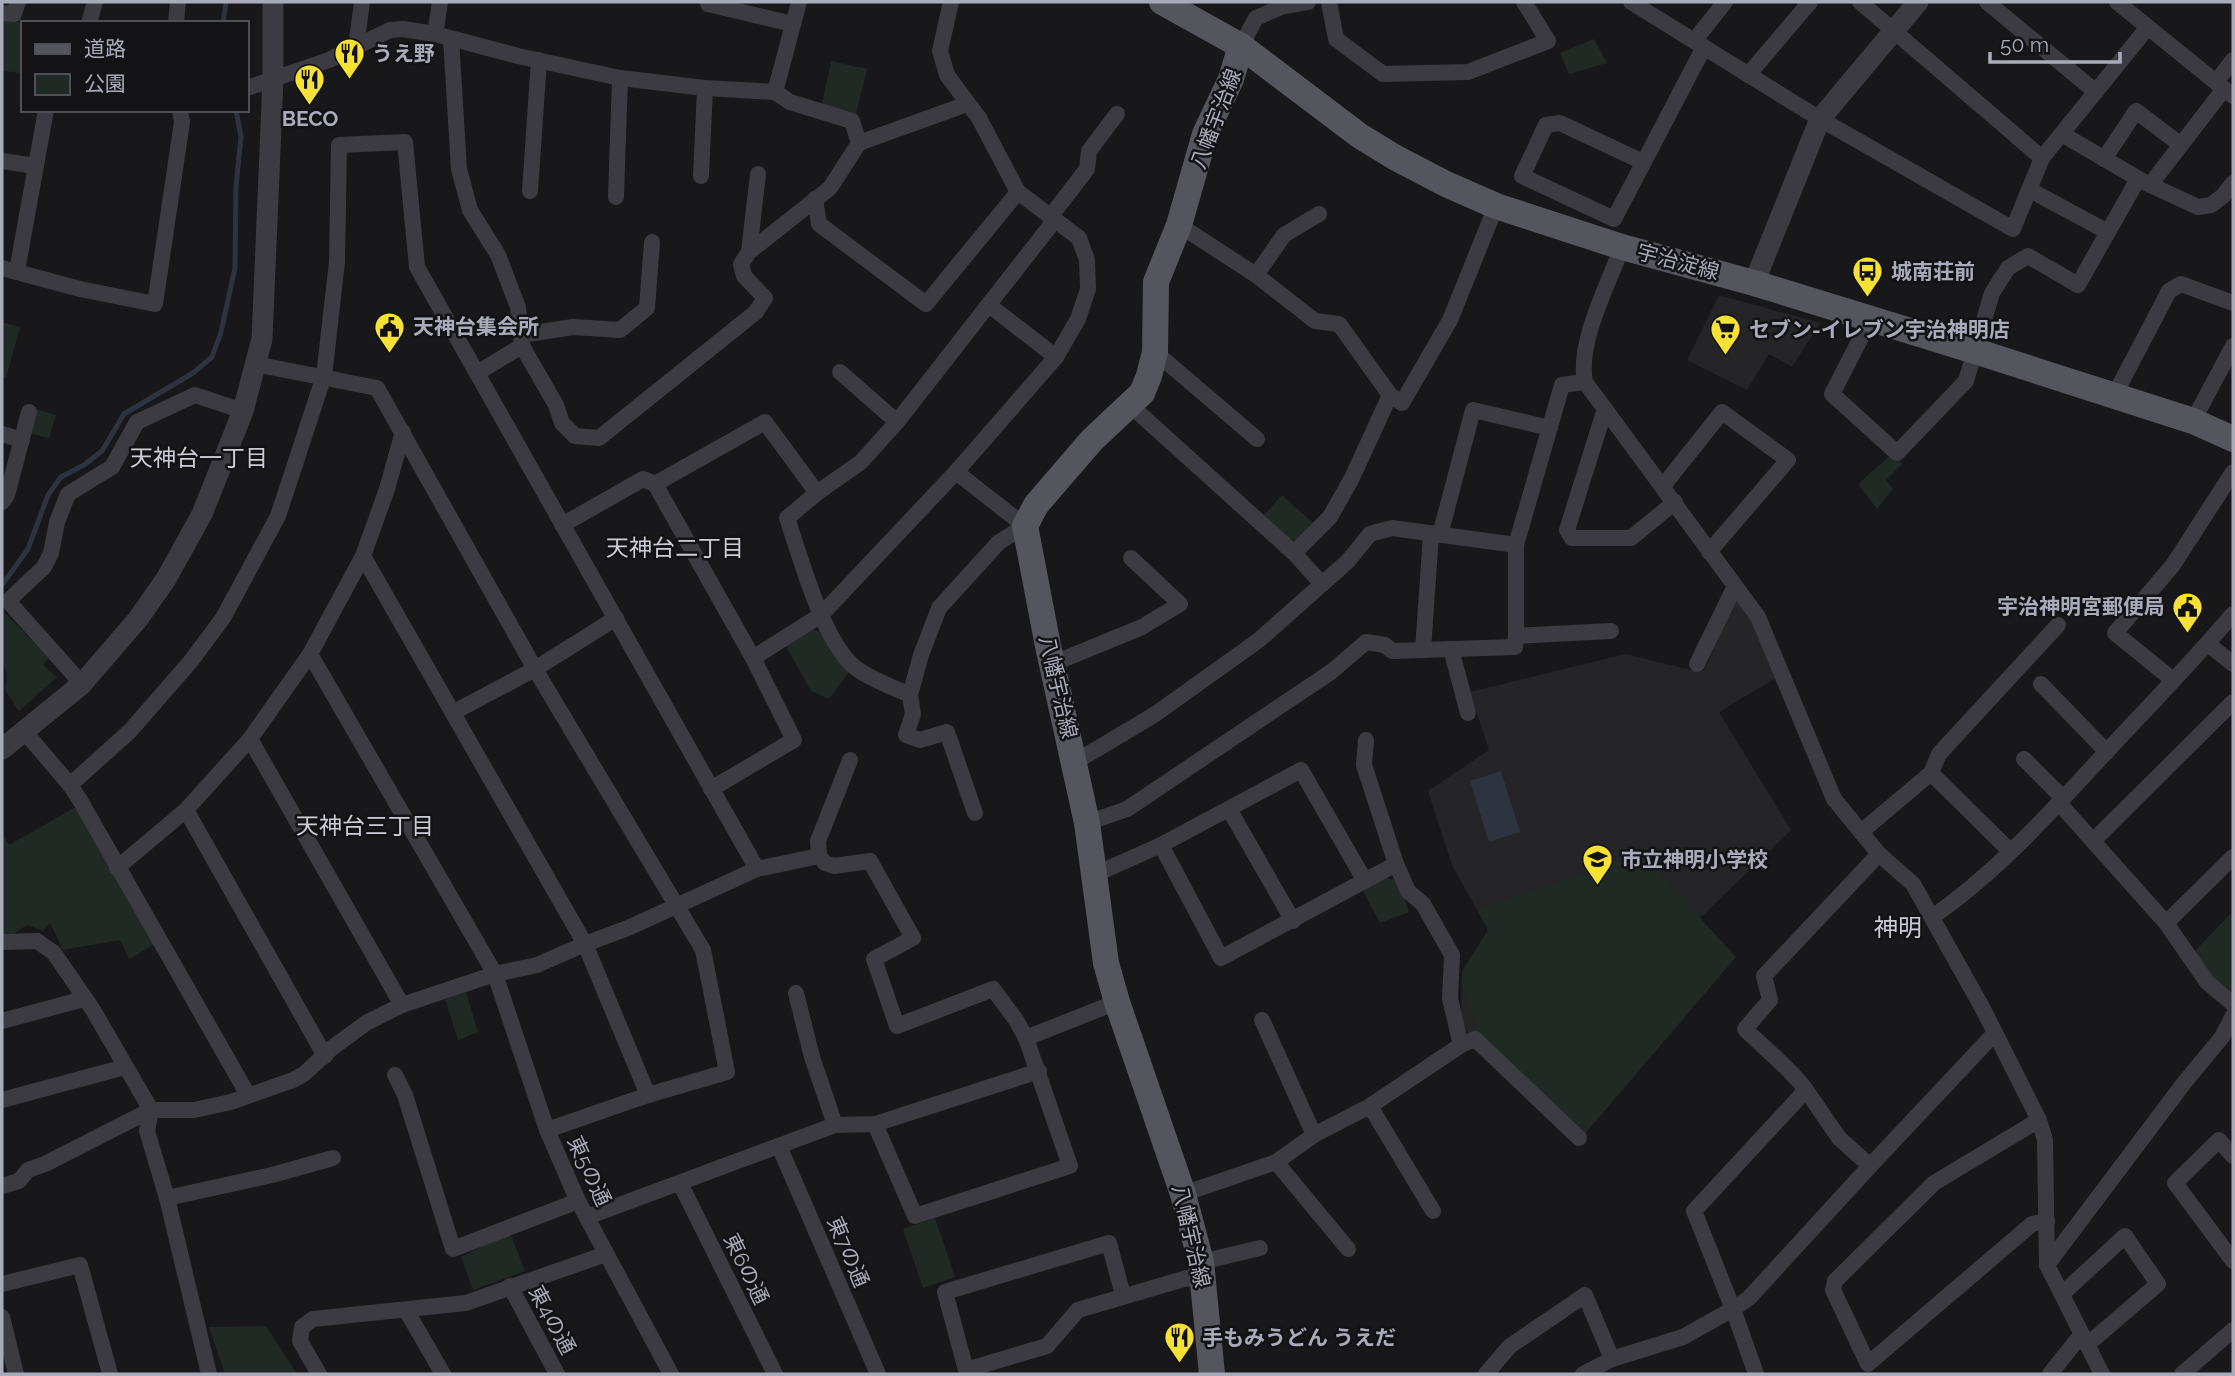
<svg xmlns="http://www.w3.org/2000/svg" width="2235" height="1376" viewBox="0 0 2235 1376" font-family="Raleway,'Noto Sans JP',sans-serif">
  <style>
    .built { fill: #252427 }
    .green { fill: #202923 }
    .water { fill: #2d333f }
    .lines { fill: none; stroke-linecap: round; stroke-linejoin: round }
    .stream { stroke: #2d333f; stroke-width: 5 }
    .minor { stroke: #3b3b41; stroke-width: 16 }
    .tertiary { stroke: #3b3b41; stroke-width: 21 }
    .primary { stroke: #55555e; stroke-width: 26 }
    .labels { text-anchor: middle; stroke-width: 5; stroke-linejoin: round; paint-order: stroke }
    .poi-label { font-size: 21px; font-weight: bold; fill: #aaabba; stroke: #131315; text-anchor: start }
    .street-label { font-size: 21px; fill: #aaabba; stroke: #131315 }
    .neighbourhood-label { font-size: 23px; fill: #cbccd6; stroke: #131315 }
    .quarter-label { font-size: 24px; fill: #cbccd6; stroke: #131315 }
  </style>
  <rect width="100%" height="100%" fill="#18181a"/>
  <!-- built -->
  <g class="built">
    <path d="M1719 295 1820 323 1792 367 1769 354 1747 390 1687 360Z"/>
    <path d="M1736 597 1751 621 1776 678 1719 712 1791 830 1700 918 1736 957 1469 1037 1461 1014 1462 971 1488 930 1452 865 1428 791 1489 750 1470 692 1626 654 1699 672 1705 669Z"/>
  </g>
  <!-- green -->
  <g class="green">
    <path d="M2 18 23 23V73L2 71Z"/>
    <path d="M1594 39 1607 63 1569 74 1560 53Z"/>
    <path d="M831 61 867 69 856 114 822 104Z"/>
    <path d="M2 322 20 327 6 378 2 377Z"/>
    <path d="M36 409 56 415 49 438 29 433Z"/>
    <path d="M1892 454 1902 464 1886 480 1893 489 1877 509 1858 484Z"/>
    <path d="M1282 495 1313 523 1299 539 1289 542 1263 516Z"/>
    <path d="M5 613 49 658 43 665 57 677 19 711 5 690 7 676 2 656V617Z"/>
    <path d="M812 629 821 632 831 652 849 672 829 699 811 691 786 646Z"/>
    <path d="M76 807 155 944 129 959 120 940 63 950 50 923 43 931 27 925 10 936H2V832L9 845Z"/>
    <path d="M1642 855 1736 957 1584 1135 1480 1035 1462 987V971L1488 930 1477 909Z"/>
    <path d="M1385 878 1395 880 1403 894 1409 912 1380 923 1363 891Z"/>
    <path d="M2233 911V993L2210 975 2193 953Z"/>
    <path d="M466 992 478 1032 458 1040 445 999Z"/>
    <path d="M935 1218 955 1277 923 1288 903 1229Z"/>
    <path d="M510 1233 525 1271 473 1290 461 1257Z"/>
    <path d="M266 1326 297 1374H225L209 1327Z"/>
  </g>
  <!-- water -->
  <path class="water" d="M1501 771 1520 832 1489 842 1470 781Z"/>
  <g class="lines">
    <!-- stream -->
    <g class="stream">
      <path d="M223 23 226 2"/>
      <path d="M2 585 28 549 48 495 61 477 84 465 102 451 124 414 193 373 212 357 221 332 235 268 236 186 241 137 236 110"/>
    </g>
    <!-- minor -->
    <g class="minor">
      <path d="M1329 2 1336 39 1383 74 1468 72 1548 41 1524 2"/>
      <path d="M1631 2 1820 119 2013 229 2042 158 2148 27"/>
      <path d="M1860 2 2042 158"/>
      <path d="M1987 2 2096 92"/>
      <path d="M2117 2 2233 96"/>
      <path d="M708 4 793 24"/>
      <path d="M2 13 14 14 18 2"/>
      <path d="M89 23 95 2"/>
      <path d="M176 23 178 2"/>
      <path d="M435 34 440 2"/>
      <path d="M451 39 459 169 470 210 498 255 518 307 522 346"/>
      <path d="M1694 41 1725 2"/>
      <path d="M1241 46 1256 18 1281 7 1308 2"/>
      <path d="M356 47 362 2"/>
      <path d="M1748 75 1810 2"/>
      <path d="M2216 82 2233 60"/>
      <path d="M247 88 329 60 390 30 403 29 435 34 518 56 620 78 705 88 775 92 790 102 852 121 859 143"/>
      <path d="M775 92 799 2"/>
      <path d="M2062 134 2144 182 2198 207 2211 205 2223 196 2233 183"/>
      <path d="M2104 159 2136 111 2181 145"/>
      <path d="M2 161 35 166"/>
      <path d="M1643 162 1560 123 1546 125 1522 176 1614 219 1704 47"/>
      <path d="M701 176 705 88"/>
      <path d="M2150 185 2224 89"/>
      <path d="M2030 190 2108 232"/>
      <path d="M530 191 539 60"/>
      <path d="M616 197 620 78"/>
      <path d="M815 199 819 224 926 304 1018 192"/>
      <path d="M1050 217 1087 169 1089 151 1117 114"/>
      <path d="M1179 225 1256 275 1315 321 1339 324 1390 395 1402 403 1450 320 1496 206"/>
      <path d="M1622 247C1608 285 1577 343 1585 382L1758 617 1834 799 1879 854 1913 884 1983 1009 2039 1120 2045 1140 2047 1265 2102 1374"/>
      <path d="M749 252 758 174"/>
      <path d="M2 268 80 289 155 304 182 122 180 110"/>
      <path d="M17 271 46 110"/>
      <path d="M1256 275 1284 235 1319 214"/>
      <path d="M989 305 1056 357"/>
      <path d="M1870 320 1832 394 1897 453 1966 381 1992 293 2008 268 2028 256 2078 285 2138 179"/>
      <path d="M521 335 573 327 620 330 647 308 652 242"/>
      <path d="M1155 352 1257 439"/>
      <path d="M255 364 377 388 535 669 703 950 727 1072 648 1095 547 1130"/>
      <path d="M840 372 897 422"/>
      <path d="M477 373 522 346 556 405 562 423 575 436 599 438 756 312 765 298 744 276 741 264 749 252 830 188 859 143 967 104"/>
      <path d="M1585 382 1562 385 1516 545V636L1611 631"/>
      <path d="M2114 396 2169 291 2181 284 2233 303"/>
      <path d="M1130 405 1294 553 1322 584"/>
      <path d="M1605 409 1567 530 1572 538H1631L1675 502"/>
      <path d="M2193 421 2233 346"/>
      <path d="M2 434 22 440"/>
      <path d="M956 472 1025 526 999 542 939 608 921 655 910 695 913 714 906 735 920 740 947 732 975 813"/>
      <path d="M655 484 765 422 817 493"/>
      <path d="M1663 486 1722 412 1788 460 1709 552"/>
      <path d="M2 502 7 495 29 412"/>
      <path d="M562 525 643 479 655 484 753 658 794 740 711 789"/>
      <path d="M1440 535 1473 410 1550 428"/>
      <path d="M1294 553 1330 517 1352 478 1390 395"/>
      <path d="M363 556 585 944 648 1095"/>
      <path d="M2208 644 2233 664"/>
      <path d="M1451 649 1468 713"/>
      <path d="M1423 650 1431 534"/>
      <path d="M310 654 495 974 547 1130 578 1201 671 1374"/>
      <path d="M753 658 821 615 956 472 1056 357 1078 319 1088 289 1087 260 1079 238 1018 192 979 118 947 75 940 51 951 2"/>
      <path d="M1052 664 1142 627 1180 604 1131 558"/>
      <path d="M1697 664 1735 586"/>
      <path d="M2173 680 2115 633 2173 565 2233 472"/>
      <path d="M82 684 8 601 44 567 51 553 57 522 68 494 112 467 137 422 195 395 243 411"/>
      <path d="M2041 684 2107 752"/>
      <path d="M910 695C893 687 872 680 857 669 823 644 801 558 787 518L817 493 861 462 897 422 1054 221"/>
      <path d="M454 712 535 669 616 618"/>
      <path d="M24 731 70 785 81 802 248 1095"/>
      <path d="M250 739 402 1005"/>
      <path d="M1366 740 1364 765 1396 864"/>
      <path d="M2024 759 2063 798"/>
      <path d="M850 760 818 841 819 856 825 863 834 866 870 861 913 938 874 959 897 1026 993 989 1016 1020 1026 1038 1070 1166 915 1216 875 1124"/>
      <path d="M1075 762 1154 715 1259 640 1348 561 1370 534 1392 528 1516 545"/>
      <path d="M1931 773 2010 851"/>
      <path d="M70 785 130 731 191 661 223 618 278 516 324 376 337 262 339 145 405 142 417 267 757 869"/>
      <path d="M2059 803 2166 923 2207 982 2233 1004"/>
      <path d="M1229 809 1293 921"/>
      <path d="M186 810 325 1056"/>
      <path d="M1087 823 1127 809 1331 672 1366 642 1385 645 1392 651 1515 647 1516 636"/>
      <path d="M1861 832 1931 773 1939 754 2058 625"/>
      <path d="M2093 841 2233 702"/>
      <path d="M1161 845 1221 958 1396 864 1408 891 1423 904 1452 955 1450 999 1461 1045"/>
      <path d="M117 868 186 810 250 739 310 654 363 556 387 489 403 432"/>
      <path d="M1096 874 1161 845 1301 770 1365 881"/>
      <path d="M1932 917C1999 871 2055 807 2110 748 2152 703 2194 660 2233 614"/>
      <path d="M2166 923 2233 857"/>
      <path d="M2 942 37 941 54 953 93 1010 151 1110H194L231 1102 293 1080 304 1074 332 1048 366 1023 402 1005 495 974 537 965 585 944 628 928 757 869 819 856"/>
      <path d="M796 993 812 1057 835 1125"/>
      <path d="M1262 1020 1314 1135"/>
      <path d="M2 1021 84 999"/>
      <path d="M1026 1038 1117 1002"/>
      <path d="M395 1075 405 1095 453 1249 578 1201"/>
      <path d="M1806 1090C1790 1068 1765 1049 1745 1029L1770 1000 1764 976 1879 854"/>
      <path d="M2 1100 125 1067"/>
      <path d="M1370 1106 1433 1211"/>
      <path d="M151 1110 147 1131 167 1198 209 1374"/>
      <path d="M2039 1120 1934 1183 1835 1281 1833 1290 1868 1364 2032 1224 2047 1221"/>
      <path d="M779 1146 878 1374"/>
      <path d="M2233 1156 2219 1140 2175 1183 2233 1261"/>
      <path d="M1276 1162 1348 1249"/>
      <path d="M680 1183 775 1374"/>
      <path d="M2 1186 19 1181 28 1170 45 1164 151 1110"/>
      <path d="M1183 1194 1276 1162 1314 1135 1370 1106 1461 1045 1475 1039 1579 1138"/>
      <path d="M167 1198 272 1175 333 1158"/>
      <path d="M587 1217 835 1125 875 1124 1039 1071"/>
      <path d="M1201 1262 1260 1248"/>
      <path d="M2047 1265 2184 1083 2222 1037 2233 1016"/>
      <path d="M2 1284 80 1265 110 1374"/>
      <path d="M510 1286 557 1374"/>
      <path d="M2062 1294 2125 1236 2158 1284 2087 1345"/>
      <path d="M1123 1295 1109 1243 945 1292 966 1370 1047 1346 1078 1310 1187 1278 1204 1281"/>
      <path d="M406 1310 443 1374"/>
      <path d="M2 1317 16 1374"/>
      <path d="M319 1374 300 1341 302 1327 313 1319 466 1303 606 1254"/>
      <path d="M1486 1374 1510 1346 1585 1295 1612 1359"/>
      <path d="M1583 1374 1612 1359 1683 1337 1733 1309 1694 1211 1806 1090 1839 1138 1870 1166"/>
      <path d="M1756 1374 1733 1309 1749 1298 1870 1166 1995 1033"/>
      <path d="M2050 1374 2081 1335"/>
      <path d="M2182 1374 2233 1330"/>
    </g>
    <!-- tertiary -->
    <g class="tertiary">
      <path d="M1754 283 1820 119 1918 2"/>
      <path d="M2 749 82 684 138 619 166 579 202 514 243 411 262 339 273 79V2"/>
    </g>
    <!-- primary -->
    <g class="primary">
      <path d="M1162 2 1241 46 1360 136 1396 158 1446 184 1496 206 1622 247 1754 283 1975 351 2193 421 2233 439"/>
      <path d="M1212 1374 1201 1262 1183 1194 1117 1002 1106 963 1087 823 1048 646 1025 526 1036 505 1092 440 1142 393 1149 376 1155 352 1156 282 1179 225 1205 134 1231 79 1241 46"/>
    </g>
  </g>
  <!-- icons -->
  <defs>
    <symbol id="restaurant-pin" viewBox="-11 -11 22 30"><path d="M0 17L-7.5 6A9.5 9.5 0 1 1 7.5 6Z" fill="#f7e134" stroke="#131315"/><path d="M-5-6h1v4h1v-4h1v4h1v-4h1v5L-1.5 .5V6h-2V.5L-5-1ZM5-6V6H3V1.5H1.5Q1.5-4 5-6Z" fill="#111"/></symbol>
    <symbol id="bus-pin" viewBox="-11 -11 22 30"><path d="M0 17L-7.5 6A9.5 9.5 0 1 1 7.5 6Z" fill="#f7e134" stroke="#131315"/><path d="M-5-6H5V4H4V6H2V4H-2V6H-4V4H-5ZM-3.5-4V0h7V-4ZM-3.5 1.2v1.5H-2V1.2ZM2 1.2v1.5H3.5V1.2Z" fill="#111"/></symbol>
    <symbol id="civic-pin" viewBox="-11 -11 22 30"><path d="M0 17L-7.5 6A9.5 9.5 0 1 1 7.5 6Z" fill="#f7e134" stroke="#131315"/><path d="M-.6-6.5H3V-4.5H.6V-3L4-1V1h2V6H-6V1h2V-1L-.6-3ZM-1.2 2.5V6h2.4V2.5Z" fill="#111"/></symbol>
    <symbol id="supermarket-pin" viewBox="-11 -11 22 30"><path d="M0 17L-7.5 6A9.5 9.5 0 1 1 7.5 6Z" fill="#f7e134" stroke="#131315"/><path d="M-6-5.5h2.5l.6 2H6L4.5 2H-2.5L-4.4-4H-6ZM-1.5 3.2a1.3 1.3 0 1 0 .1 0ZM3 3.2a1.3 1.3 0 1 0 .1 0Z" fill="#111"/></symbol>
    <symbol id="school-pin" viewBox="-11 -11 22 30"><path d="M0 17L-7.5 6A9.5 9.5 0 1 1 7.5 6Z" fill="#f7e134" stroke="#131315"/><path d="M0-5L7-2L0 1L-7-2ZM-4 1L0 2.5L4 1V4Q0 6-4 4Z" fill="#111"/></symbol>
  </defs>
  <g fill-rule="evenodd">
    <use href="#restaurant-pin" x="332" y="36" width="35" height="47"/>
    <use href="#restaurant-pin" x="292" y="62" width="35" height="47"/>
    <use href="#bus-pin" x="1850" y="254" width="35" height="47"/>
    <use href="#civic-pin" x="372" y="310" width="35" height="47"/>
    <use href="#supermarket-pin" x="1708" y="312" width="35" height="47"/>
    <use href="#civic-pin" x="2170" y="590" width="35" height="47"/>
    <use href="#school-pin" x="1580" y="842" width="35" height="47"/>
    <use href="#restaurant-pin" x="1162" y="1320" width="35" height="47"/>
  </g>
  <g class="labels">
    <!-- poi labels -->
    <g class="poi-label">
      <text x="372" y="61">うえ野</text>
      <text x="310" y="126" text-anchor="middle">BECO</text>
      <text x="1891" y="279">城南荘前</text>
      <text x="413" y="334">天神台集会所</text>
      <text x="1749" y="337">セブン-イレブン宇治神明店</text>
      <text x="2165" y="614" text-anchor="end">宇治神明宮郵便局</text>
      <text x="1621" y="867">市立神明小学校</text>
      <text x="1202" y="1345">手もみうどん うえだ</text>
    </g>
    <!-- street labels -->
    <g class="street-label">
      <text transform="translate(1216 119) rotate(-69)" y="7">八幡宇治線</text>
      <text transform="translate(1678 262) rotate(15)" y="7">宇治淀線</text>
      <text transform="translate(1058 687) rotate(77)" y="7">八幡宇治線</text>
      <text transform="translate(589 1171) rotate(65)" y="7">東5の通</text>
      <text transform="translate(1191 1236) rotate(77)" y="7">八幡宇治線</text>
      <text transform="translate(848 1252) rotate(67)" y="7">東7の通</text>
      <text transform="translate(746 1269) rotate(64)" y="7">東6の通</text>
      <text transform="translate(552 1320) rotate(62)" y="7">東4の通</text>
    </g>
    <!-- neighbourhood labels -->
    <g class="neighbourhood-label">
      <text x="199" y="466">天神台一丁目</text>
      <text x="675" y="556">天神台二丁目</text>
      <text x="365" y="834">天神台三丁目</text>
    </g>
    <!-- quarter labels -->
    <g class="quarter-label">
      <text x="1898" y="936">神明</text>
    </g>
  </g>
  <!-- border -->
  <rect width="2235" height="1376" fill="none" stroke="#aaabba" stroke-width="7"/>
  <!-- legend -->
  <rect x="21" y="21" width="228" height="91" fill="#131315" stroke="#4f5057" stroke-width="2"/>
  <rect x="35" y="44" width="35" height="10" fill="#55555e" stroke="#4f5057" stroke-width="2"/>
  <text x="84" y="56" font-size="21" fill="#aaabba">道路</text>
  <rect x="35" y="74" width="35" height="21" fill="#202923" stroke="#4f5057" stroke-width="2"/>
  <text x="84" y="91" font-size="21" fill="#aaabba">公園</text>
  <!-- scale -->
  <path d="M1990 52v10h130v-10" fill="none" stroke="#aaabba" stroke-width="3.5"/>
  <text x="2000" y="52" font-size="21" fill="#aaabba" stroke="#131315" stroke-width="5" paint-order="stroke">50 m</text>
</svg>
